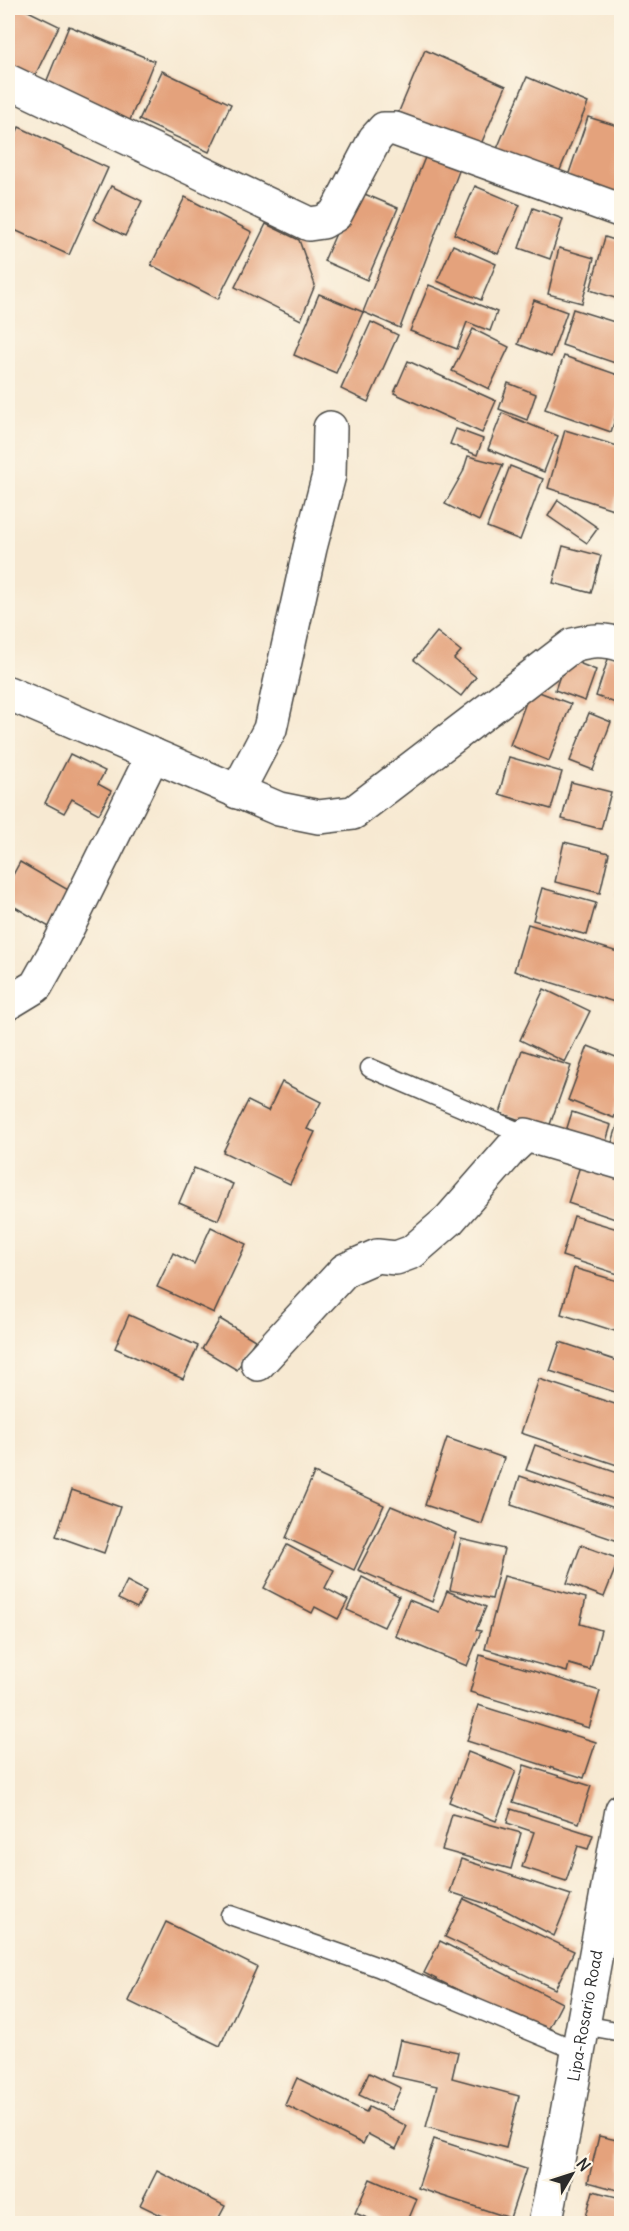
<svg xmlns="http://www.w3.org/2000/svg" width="629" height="2231" viewBox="0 0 629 2231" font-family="Delius,sans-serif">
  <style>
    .building { fill: #e4a27c }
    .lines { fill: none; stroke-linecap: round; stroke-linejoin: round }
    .service-casing { stroke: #4a4844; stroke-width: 21 }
    .minor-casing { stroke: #4a4844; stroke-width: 36 }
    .primary-casing { stroke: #4a4844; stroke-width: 36 }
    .service { stroke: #fff; stroke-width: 18 }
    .minor { stroke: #fff; stroke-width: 33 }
    .primary { stroke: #fff; stroke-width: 33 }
    .labels { text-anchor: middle; stroke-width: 4.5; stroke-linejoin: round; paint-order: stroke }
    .street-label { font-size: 16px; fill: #2b2b2b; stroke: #fcf5e5 }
  </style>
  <rect width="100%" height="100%" fill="#fcf5e5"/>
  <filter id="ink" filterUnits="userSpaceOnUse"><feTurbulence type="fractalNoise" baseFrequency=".0167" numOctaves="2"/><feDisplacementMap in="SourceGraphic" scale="12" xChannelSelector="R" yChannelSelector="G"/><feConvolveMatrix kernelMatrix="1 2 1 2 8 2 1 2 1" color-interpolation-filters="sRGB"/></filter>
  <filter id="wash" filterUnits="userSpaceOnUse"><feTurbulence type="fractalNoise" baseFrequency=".008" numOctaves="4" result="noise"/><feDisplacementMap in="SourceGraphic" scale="24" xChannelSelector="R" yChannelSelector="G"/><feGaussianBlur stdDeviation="1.35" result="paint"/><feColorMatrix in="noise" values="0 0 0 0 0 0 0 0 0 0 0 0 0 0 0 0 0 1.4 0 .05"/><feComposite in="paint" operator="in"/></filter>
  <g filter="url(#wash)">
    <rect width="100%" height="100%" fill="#f7e9d2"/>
    <g id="blocks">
      <!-- building -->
      <g class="building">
        <path d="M8 8H22L59 26 26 94 8 85Z"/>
        <path d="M69 26 154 61 128 125 43 90Z"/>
        <path d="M425 50 506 86 478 151 397 116Z"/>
        <path d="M162 71 231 104 209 152 139 120Z"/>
        <path d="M527 77 588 103 555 182 494 156Z"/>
        <path d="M588 117 621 127V201L566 182Z"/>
        <path d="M19 127 108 168 69 255 8 227V152Z"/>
        <path d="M428 150 462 163 400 328 363 312Z"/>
        <path d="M111 186 142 201 125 236 94 220Z"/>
        <path d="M475 186 520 205 498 254 454 234Z"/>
        <path d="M355 190 398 208 367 280 324 261Z"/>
        <path d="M185 197 252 232 218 299 151 265Z"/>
        <path d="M533 208 563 219 550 259 519 248Z"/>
        <path d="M266 224 299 240 315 285 301 320 235 287Z"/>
        <path d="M605 237 621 242V300L590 290Z"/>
        <path d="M453 245 496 264 481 300 437 281Z"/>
        <path d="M559 248 594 258 582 303 548 294Z"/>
        <path d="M429 285 497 312 490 331 467 322 457 349 410 331Z"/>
        <path d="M319 294 363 312 336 373 294 355Z"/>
        <path d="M534 300 567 312 551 357 518 344Z"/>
        <path d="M573 309 621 324V365L562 345Z"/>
        <path d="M371 322 398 335 368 402 341 389Z"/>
        <path d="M473 329 509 347 489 389 452 371Z"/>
        <path d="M564 356 621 376V401L611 432 545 409Z"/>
        <path d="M408 361 496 401 482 433 394 393Z"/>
        <path d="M508 383 536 394 527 420 499 409Z"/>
        <path d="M502 413 558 436 544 472 488 449Z"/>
        <path d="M456 429 483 439 477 455 450 444Z"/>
        <path d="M565 430 621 447V482L613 509 548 488Z"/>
        <path d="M468 456 503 465 479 521 445 504 463 472Z"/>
        <path d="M510 466 543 479 520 540 487 527Z"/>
        <path d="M558 500 598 528 587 543 548 516Z"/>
        <path d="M563 546 601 556 591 593 553 583Z"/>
        <path d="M437 632 461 651 454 659 476 677 461 696 414 660Z"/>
        <path d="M609 656 621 660V705L596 696Z"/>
        <path d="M566 658 596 670 585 701 555 690Z"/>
        <path d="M531 689 571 704 549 761 510 745Z"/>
        <path d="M589 713 611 722 593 770 570 761Z"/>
        <path d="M70 754 105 771 98 784 111 791 99 814 72 799 64 813 45 803Z"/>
        <path d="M509 757 562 772 551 809 499 794Z"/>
        <path d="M571 782 611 792 601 829 562 819Z"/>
        <path d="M564 842 609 853 600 893 555 882Z"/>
        <path d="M20 862 70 891 49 927 8 903V884Z"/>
        <path d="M621 875V896L616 895Z"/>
        <path d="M542 888 596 903 587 935 533 920Z"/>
        <path d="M528 924 621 953V1004L514 971Z"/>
        <path d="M544 989 590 1011 565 1062 520 1040Z"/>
        <path d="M588 1046 621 1059V1098L614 1118 568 1100Z"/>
        <path d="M522 1050 571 1066 548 1130 500 1113Z"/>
        <path d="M282 1082 321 1102 307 1129 315 1132 290 1184 223 1152 248 1101 268 1111Z"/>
        <path d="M572 1112 611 1125 605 1145 566 1131Z"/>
        <path d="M621 1114V1153L610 1149Z"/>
        <path d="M580 1166 621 1179V1221L568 1203Z"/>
        <path d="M194 1168 233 1184 218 1220 179 1203Z"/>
        <path d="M574 1216 621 1230V1275L562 1256Z"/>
        <path d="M211 1227 246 1244 214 1313 157 1287 173 1253 194 1264Z"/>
        <path d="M574 1268 621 1282V1333L561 1314Z"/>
        <path d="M129 1315 198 1346 183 1379 115 1348Z"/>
        <path d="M220 1319 255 1340 237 1370 202 1349Z"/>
        <path d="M560 1342 621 1362V1394L550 1371Z"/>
        <path d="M539 1379 621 1406 620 1466 521 1433Z"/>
        <path d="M447 1438 504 1458 482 1524 425 1505Z"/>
        <path d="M535 1445 621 1474V1502L526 1470Z"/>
        <path d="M314 1473 384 1505 354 1570 286 1538Z"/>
        <path d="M520 1476 621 1510V1542L511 1505Z"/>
        <path d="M72 1490 120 1507 104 1553 56 1536Z"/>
        <path d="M391 1506 456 1533 432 1602 358 1570Z"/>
        <path d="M461 1539 504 1549 492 1599 450 1590Z"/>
        <path d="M287 1545 334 1570 325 1588 348 1600 338 1619 315 1607 312 1613 264 1588Z"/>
        <path d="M581 1545 619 1559 604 1597 567 1583Z"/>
        <path d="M504 1576 586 1598 580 1624 601 1630 590 1670 569 1664 567 1672 485 1649Z"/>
        <path d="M362 1577 399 1596 384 1627 347 1610Z"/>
        <path d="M127 1581 146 1591 137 1608 118 1599Z"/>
        <path d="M447 1591 486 1607 476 1630 481 1631 467 1666 395 1636 409 1600 439 1612Z"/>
        <path d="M480 1655 600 1691 589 1728 470 1692Z"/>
        <path d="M478 1705 596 1742 584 1778 467 1741Z"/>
        <path d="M468 1752 516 1771 496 1821 449 1802Z"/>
        <path d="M524 1765 591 1786 579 1823 513 1802Z"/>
        <path d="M511 1809 593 1835 588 1849 578 1846 566 1881 522 1867 534 1832 507 1823Z"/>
        <path d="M452 1814 521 1833 511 1869 442 1850Z"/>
        <path d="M461 1859 571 1895 554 1936 505 1910 450 1892Z"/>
        <path d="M464 1899 574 1951 555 1989 445 1937Z"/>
        <path d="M166 1922 257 1967 220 2046 128 2001Z"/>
        <path d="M440 1941 562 2003 546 2034 424 1973Z"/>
        <path d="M400 2040 458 2052 452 2078 519 2096 506 2148 426 2127 437 2086 392 2076Z"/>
        <path d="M369 2073 401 2088 391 2110 359 2095Z"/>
        <path d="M297 2078 366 2112 369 2107 407 2126 396 2149 368 2134 363 2144 285 2105Z"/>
        <path d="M599 2136 621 2141V2191L588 2182Z"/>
        <path d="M434 2139 526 2169 510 2218 418 2188Z"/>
        <path d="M157 2171 225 2206 216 2223H177L140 2205Z"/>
        <path d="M370 2179 417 2199 407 2223H379L355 2213Z"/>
        <path d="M593 2191 621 2198V2223H584Z"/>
      </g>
    </g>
  </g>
  <g filter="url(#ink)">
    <use href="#blocks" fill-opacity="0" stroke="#4a4844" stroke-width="1.5"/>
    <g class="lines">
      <defs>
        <g id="service">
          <path d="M370 1068 526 1135"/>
          <path d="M230 1915 378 1967 578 2051"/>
          <path d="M583 2025 622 2032"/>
        </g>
        <g id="minor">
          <path d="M8 81 309 224 323 222 335 215 375 139 384 129H395L622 211"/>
          <path d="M8 693 279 809 319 817 353 813 573 645C591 640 604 639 622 645"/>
          <path d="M237 792 270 729 310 548 329 475 330 428"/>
          <path d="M8 1003 36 986 59 945 153 755"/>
          <path d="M258 1364 345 1270 377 1256 396 1258 412 1252 449 1220 511 1149 526 1135 622 1163"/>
        </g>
        <g id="primary">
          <path id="s1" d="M545 2224 564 2130 622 1810"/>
        </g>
      </defs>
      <!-- service casing -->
      <use href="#service" class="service-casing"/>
      <!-- minor casing -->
      <use href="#minor" class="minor-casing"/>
      <!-- primary casing -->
      <use href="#primary" class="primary-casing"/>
      <!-- service -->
      <use href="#service" class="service"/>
      <!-- minor -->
      <use href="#minor" class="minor"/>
      <!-- primary -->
      <use href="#primary" class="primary"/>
    </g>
  </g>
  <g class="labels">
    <!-- street labels -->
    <g class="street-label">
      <text dy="6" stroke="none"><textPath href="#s1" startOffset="212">Lipa-Rosario Road</textPath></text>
    </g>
  </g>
  <!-- margin -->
  <rect width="629" height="2231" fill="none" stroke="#fcf5e5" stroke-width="30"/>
  <!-- north arrow -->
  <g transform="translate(572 2174) rotate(51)" stroke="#fcf5e5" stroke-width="4.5" paint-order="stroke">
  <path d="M0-4.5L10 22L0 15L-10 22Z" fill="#2b2b2b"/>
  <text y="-9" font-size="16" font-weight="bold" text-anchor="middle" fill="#2b2b2b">N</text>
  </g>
</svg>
